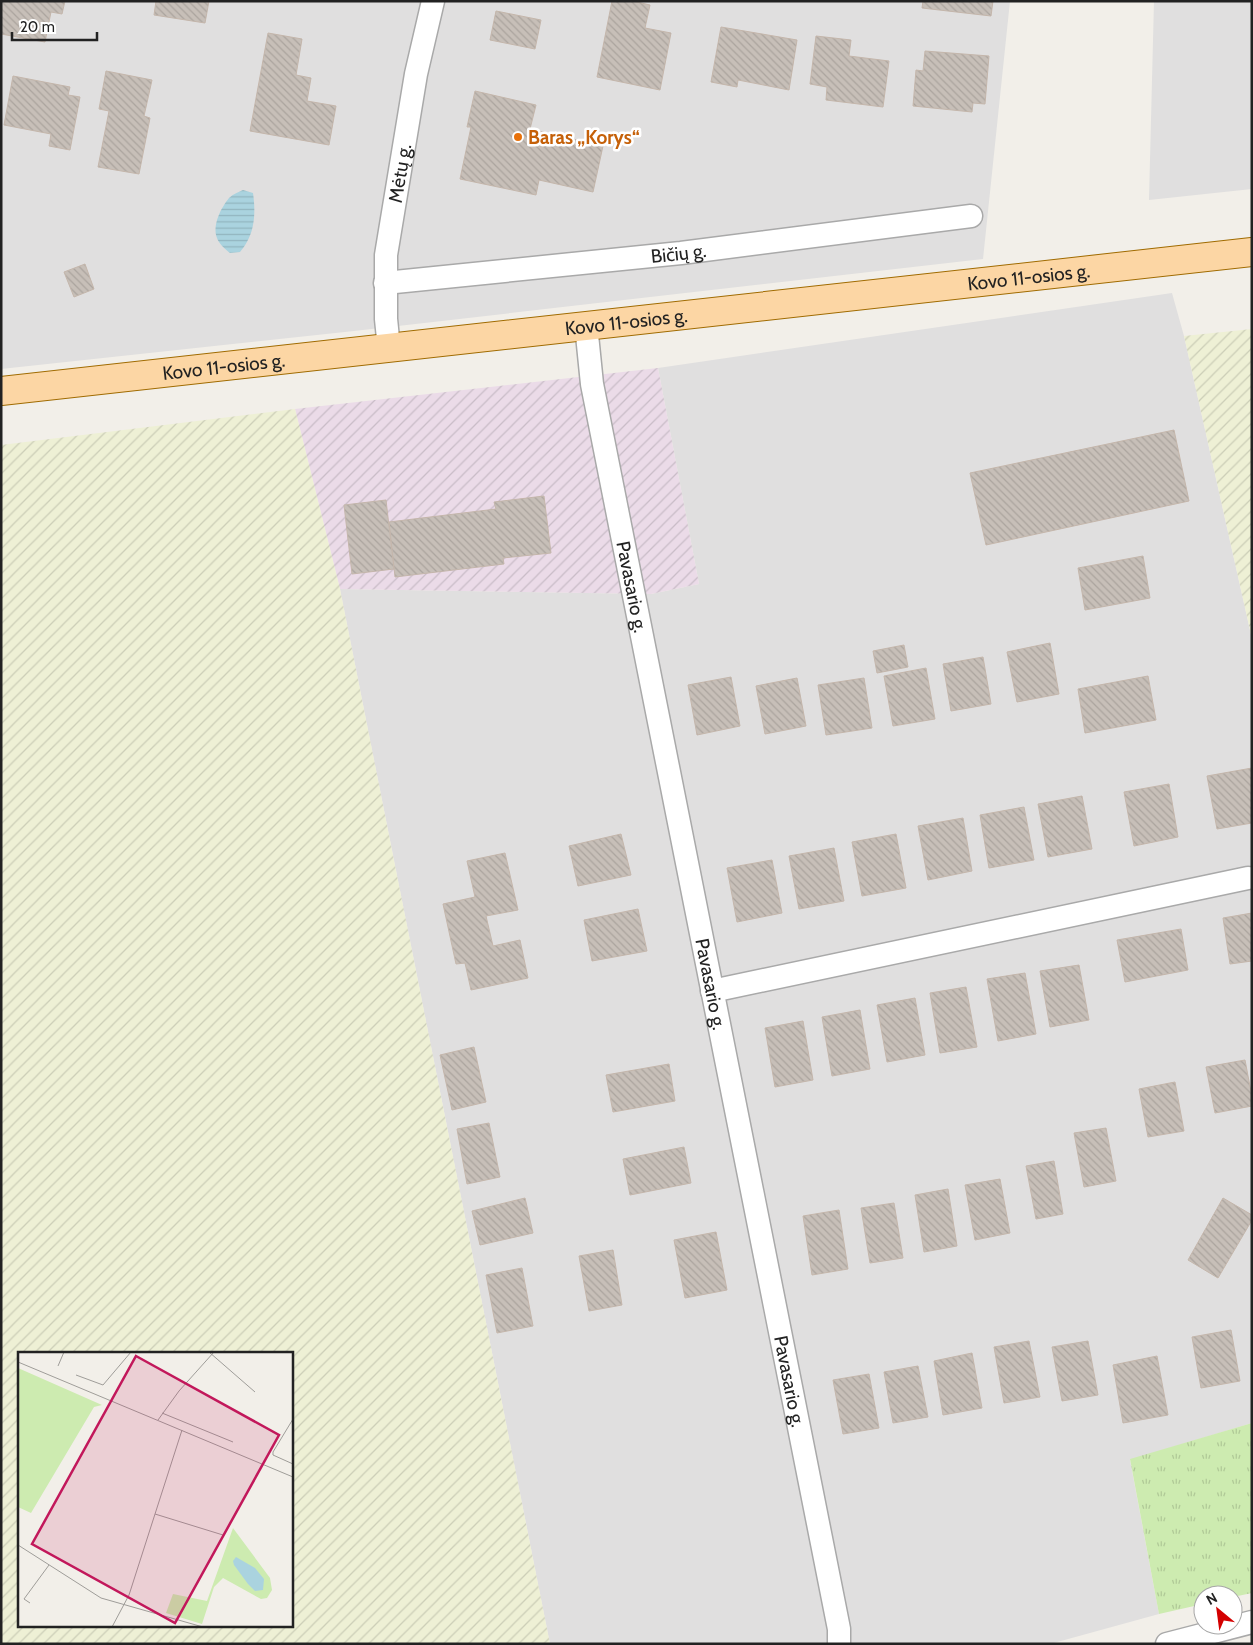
<svg xmlns="http://www.w3.org/2000/svg" width="1253" height="1645" viewBox="0 0 1253 1645" font-family="Cabin,sans-serif">
  <style>
    .residential { fill: #e0dfdf }
    .industrial { fill: url(#industrial-furrows) }
    .farmland { fill: url(#farmland-furrows); fill-rule: evenodd }
    .grass { fill: url(#grass-tufts) }
    .water { fill: url(#water-rules) }
    .building { fill: url(#building-back-hatch); stroke: #c4b6ab }
    .lines { fill: none; stroke-linecap: round; stroke-linejoin: round }
    .street-casing { stroke: #a9a9a9; stroke-width: 25 }
    .primary-casing { stroke: #a06b00; stroke-width: 30 }
    .street { stroke: #fff; stroke-width: 22 }
    .primary { stroke: #fcd6a4; stroke-width: 28 }
    .food-dot { fill: #e8710a; stroke: #fff; stroke-width: 2 }
    .labels { text-anchor: middle; stroke-width: 5; stroke-linejoin: round; paint-order: stroke }
    .food-label { font-size: 19px; font-weight: bold; fill: #c56008; stroke: #fff; text-anchor: start }
    .street-label { font-size: 19px; fill: #222; stroke: #fff }
    .inset-road { fill: none; stroke: #9f9d99; stroke-width: 1 }
    .view { fill: #c2185b; fill-opacity: 0.15; stroke: #c2185b; stroke-width: 2.5 }
    .inset-edge { fill: none; stroke: #222; stroke-width: 2.5 }
  </style>
  <defs>
    <pattern id="industrial-furrows" width="10" height="10" patternUnits="userSpaceOnUse" patternTransform="scale(1.25)"><rect width="10" height="10" fill="#ebdbe8"/><path d="M-1 1l2-2M0 10L10 0M9 11l2-2" fill="none" stroke="#c9bcc7"/></pattern>
    <pattern id="farmland-furrows" width="10" height="10" patternUnits="userSpaceOnUse" patternTransform="scale(1.25)"><rect width="10" height="10" fill="#eef0d5"/><path d="M-1 1l2-2M0 10L10 0M9 11l2-2" fill="none" stroke="#ccceb7"/></pattern>
    <pattern id="grass-tufts" width="24" height="20" patternUnits="userSpaceOnUse" patternTransform="scale(1.25)"><rect width="24" height="20" fill="#cdebb0"/><path d="M3 7l-1-3M5 7V3M7 7l1-3M15 17l-1-3M17 17v-4M19 17l1-3" fill="none" stroke="#b0c997"/></pattern>
    <pattern id="water-rules" width="6" height="5" patternUnits="userSpaceOnUse" patternTransform="scale(1.25)"><rect width="6" height="5" fill="#aad3df"/><path d="M0 2.5h6" fill="none" stroke="#92b5bf"/></pattern>
    <pattern id="building-back-hatch" width="6" height="6" patternUnits="userSpaceOnUse" patternTransform="scale(1.25)"><rect width="6" height="6" fill="#c7bfb8"/><path d="M-1 5l2 2M0 0l6 6M5-1l2 2" fill="none" stroke="#aba49e"/></pattern>
  </defs>
  <rect width="100%" height="100%" fill="#f2efe9"/>
  <!-- residential -->
  <g class="residential">
    <path d="M1 1H1010L983 259 354 331 1 369Z"/>
    <path d="M1154 1H1252V189L1149 200Z"/>
    <path d="M1172 293 1184 336 1252 639V1423L1130 1460 1159 1614 1050 1644H550L340 589 651 594 699 584 658 368Z"/>
  </g>
  <!-- industrial -->
  <path class="industrial" d="M658 368 699 584 651 594 340 589 295 409Z"/>
  <!-- farmland -->
  <g class="farmland">
    <path d="M1252 329V639L1184 336Z"/>
    <path d="M295 409 340 589 550 1644H1V445ZM19 1354H291V1626H19Z"/>
  </g>
  <!-- grass -->
  <path class="grass" d="M1252 1423V1593L1233 1597V1595H1203V1604L1159 1614 1130 1459Z"/>
  <!-- water -->
  <path class="water" d="M243 190 253 193C256 214 255 235 240 252L230 253C225 249 219 244 217 238 212 225 221 208 229 198 233 194 239 192 243 190Z"/>
  <!-- building -->
  <g class="building">
    <path d="M1 1H65L62 14 51 12 45 42 1 34Z"/>
    <path d="M156 1H209L205 23 154 15Z"/>
    <path d="M612 1H633L650 5 645 28 671 33 660 90 597 77Z"/>
    <path d="M923 1H993L991 16 922 8Z"/>
    <path d="M496 11 541 20 535 49 490 40Z"/>
    <path d="M721 27 797 40 789 90 738 80 737 87 711 82Z"/>
    <path d="M268 33 302 39 296 75 311 78 307 101 336 106 329 145 250 131Z"/>
    <path d="M816 36 851 40 849 56 889 61 883 107 826 100 827 87 810 84Z"/>
    <path d="M925 51 989 56 985 104 973 103 972 112 913 106 916 70 923 71Z"/>
    <path d="M106 71 152 80 144 116 150 118 139 174 98 167 109 111 99 109Z"/>
    <path d="M13 76 70 87 68 95 80 97 70 150 49 146 51 134 4 125Z"/>
    <path d="M475 91 536 105 530 129 603 146 593 192 539 180 536 195 460 179 471 127H467Z"/>
    <path d="M85 264 94 289 74 297 64 272Z"/>
    <path d="M1174 430 1189 501 986 545 970 473Z"/>
    <path d="M544 496 551 553 503 558 504 564 395 577 389 522 496 509 494 502Z"/>
    <path d="M386 500 394 569 352 574 344 505Z"/>
    <path d="M1143 556 1150 598 1085 610 1078 568Z"/>
    <path d="M1050 643 1059 694 1017 702 1007 652Z"/>
    <path d="M904 645 908 667 877 673 873 651Z"/>
    <path d="M983 657 991 704 951 711 943 664Z"/>
    <path d="M926 668 935 719 893 726 884 676Z"/>
    <path d="M1148 676 1156 720 1085 733 1078 689Z"/>
    <path d="M731 677 740 726 697 735 688 685Z"/>
    <path d="M797 678 806 726 765 734 756 686Z"/>
    <path d="M864 678 872 728 826 735 818 685Z"/>
    <path d="M1252 768V823L1217 829 1207 776Z"/>
    <path d="M1169 784 1178 837 1134 846 1124 792Z"/>
    <path d="M1082 796 1092 849 1048 857 1038 804Z"/>
    <path d="M1024 807 1034 860 989 868 980 815Z"/>
    <path d="M963 818 972 871 928 880 918 826Z"/>
    <path d="M621 834 631 875 578 886 569 846Z"/>
    <path d="M896 834 906 888 862 896 852 842Z"/>
    <path d="M834 848 844 901 799 909 789 856Z"/>
    <path d="M505 853 518 910 486 916 493 946 520 940 528 978 471 990 465 963 456 964 443 904 475 897 467 861Z"/>
    <path d="M772 860 782 913 737 922 727 868Z"/>
    <path d="M638 909 647 951 592 961 584 920Z"/>
    <path d="M1252 913V961L1230 964 1223 918Z"/>
    <path d="M1181 929 1188 970 1125 982 1117 940Z"/>
    <path d="M1079 965 1089 1020 1050 1027 1040 971Z"/>
    <path d="M1025 973 1036 1034 998 1041 987 979Z"/>
    <path d="M966 987 977 1047 940 1053 930 993Z"/>
    <path d="M915 998 925 1055 887 1062 877 1005Z"/>
    <path d="M860 1010 870 1069 832 1076 822 1017Z"/>
    <path d="M803 1021 813 1080 775 1087 765 1028Z"/>
    <path d="M474 1047 486 1102 452 1110 440 1055Z"/>
    <path d="M1245 1060 1252 1097V1106L1215 1113 1206 1067Z"/>
    <path d="M669 1064 675 1101 613 1112 606 1075Z"/>
    <path d="M1175 1082 1184 1131 1148 1137 1139 1089Z"/>
    <path d="M489 1123 500 1177 467 1184 457 1129Z"/>
    <path d="M1106 1128 1116 1181 1084 1187 1074 1133Z"/>
    <path d="M684 1147 691 1183 630 1195 623 1159Z"/>
    <path d="M1054 1161 1063 1214 1036 1219 1026 1166Z"/>
    <path d="M1000 1179 1010 1233 975 1240 965 1185Z"/>
    <path d="M948 1189 957 1246 924 1252 915 1195Z"/>
    <path d="M525 1198 533 1233 480 1245 472 1211Z"/>
    <path d="M1223 1198 1252 1215V1220L1218 1278 1188 1260Z"/>
    <path d="M894 1203 903 1258 870 1263 861 1208Z"/>
    <path d="M839 1210 848 1269 812 1275 803 1216Z"/>
    <path d="M716 1232 727 1290 685 1298 674 1240Z"/>
    <path d="M613 1250 622 1305 589 1311 579 1256Z"/>
    <path d="M522 1268 533 1326 497 1333 486 1275Z"/>
    <path d="M1231 1330 1240 1381 1201 1388 1192 1337Z"/>
    <path d="M1029 1341 1040 1397 1004 1403 994 1347Z"/>
    <path d="M1088 1341 1098 1395 1062 1401 1052 1347Z"/>
    <path d="M972 1353 982 1408 943 1415 934 1361Z"/>
    <path d="M1157 1356 1168 1415 1123 1423 1113 1365Z"/>
    <path d="M918 1366 928 1417 893 1423 884 1372Z"/>
    <path d="M869 1374 879 1428 843 1434 833 1380Z"/>
  </g>
  <g class="lines">
    <defs>
      <g id="street">
        <path id="s1" d="M385 283 681 253 971 216"/>
        <path id="s2" d="M586 325 592 384 839 1629V1644"/>
        <path id="s3" d="M389 348 386 319V255L416 74 433 1"/>
        <path d="M712 991 1248 878"/>
        <path d="M1167 1644 1252 1622"/>
      </g>
      <g id="primary">
        <path id="s4" d="M1 391 1252 252"/>
      </g>
    </defs>
    <!-- street casing -->
    <use href="#street" class="street-casing"/>
    <!-- primary casing -->
    <use href="#primary" class="primary-casing"/>
    <!-- street -->
    <use href="#street" class="street"/>
    <!-- primary -->
    <use href="#primary" class="primary"/>
  </g>
  <!-- markers -->
  <circle class="food-dot" cx="518" cy="137" r="5"/>
  <g class="labels">
    <!-- food labels -->
    <g class="food-label">
      <text x="528" y="144">Baras „Korys“</text>
    </g>
    <!-- street labels -->
    <g class="street-label">
      <text dy="7" stroke="none"><textPath href="#s3" startOffset="176">Mėtų g.</textPath></text>
      <text dy="7" stroke="none"><textPath href="#s1" startOffset="295">Bičių g.</textPath></text>
      <text dy="7" stroke="none"><textPath href="#s4" startOffset="1034">Kovo 11-osios g.</textPath></text>
      <text dy="7" stroke="none"><textPath href="#s4" startOffset="629">Kovo 11-osios g.</textPath></text>
      <text dy="7" stroke="none"><textPath href="#s4" startOffset="224">Kovo 11-osios g.</textPath></text>
      <text dy="7" stroke="none"><textPath href="#s2" startOffset="266">Pavasario g.</textPath></text>
      <text dy="7" stroke="none"><textPath href="#s2" startOffset="671">Pavasario g.</textPath></text>
      <text dy="7" stroke="none"><textPath href="#s2" startOffset="1076">Pavasario g.</textPath></text>
    </g>
  </g>
  <!-- overview -->
  <g transform="translate(18 1352)">
    <rect width="275" height="275" fill="#f2efe9"/>
    <path d="M0 16 84 53 76 55 13 161 0 155ZM215 176 252 226 254 238 249 246 243 247 205 226 196 235 184 272 148 261 155 242 189 249Z" fill="#cdebb0"/>
    <path d="M218 205 237 216 246 227 245 238 237 239 230 232 216 213 215 209Z" fill="#aad3df"/>
    <path class="inset-road" d="M191 0 237 40M0 10 275 125M40 14 46 0M58 23 85 33 113 0M144 61 215 90M275 67 255 100V103L275 112M140 68 161 39 196 0M137 162 205 183M0 193 83 246 185 275M12 251 6 247 31 213M94 275 111 243 164 78"/>
    <path class="view" d="M118 4 261 83 157 271 14 192Z"/>
    <rect width="275" height="275" class="inset-edge"/>
  </g>
  <!-- border -->
  <rect width="1253" height="1645" fill="none" stroke="#222222" stroke-width="5"/>
  <!-- north arrow -->
  <g transform="translate(1218 1610) rotate(331)"><circle r="24" fill="#ffffff" stroke="#a7a7a7"/>
  <path d="M0-4L9 19L0 12L-9 19Z" fill="#d40000"/>
  <text y="-8" font-size="14" font-weight="bold" text-anchor="middle" fill="#222222">N</text>
  </g>
  <!-- scale -->
  <path d="M12 32v8h85v-8" fill="none" stroke="#222222" stroke-width="2.5"/>
  <text x="20" y="32" font-size="15" fill="#222222" stroke="#ffffff" stroke-width="4" paint-order="stroke">20 m</text>
</svg>
